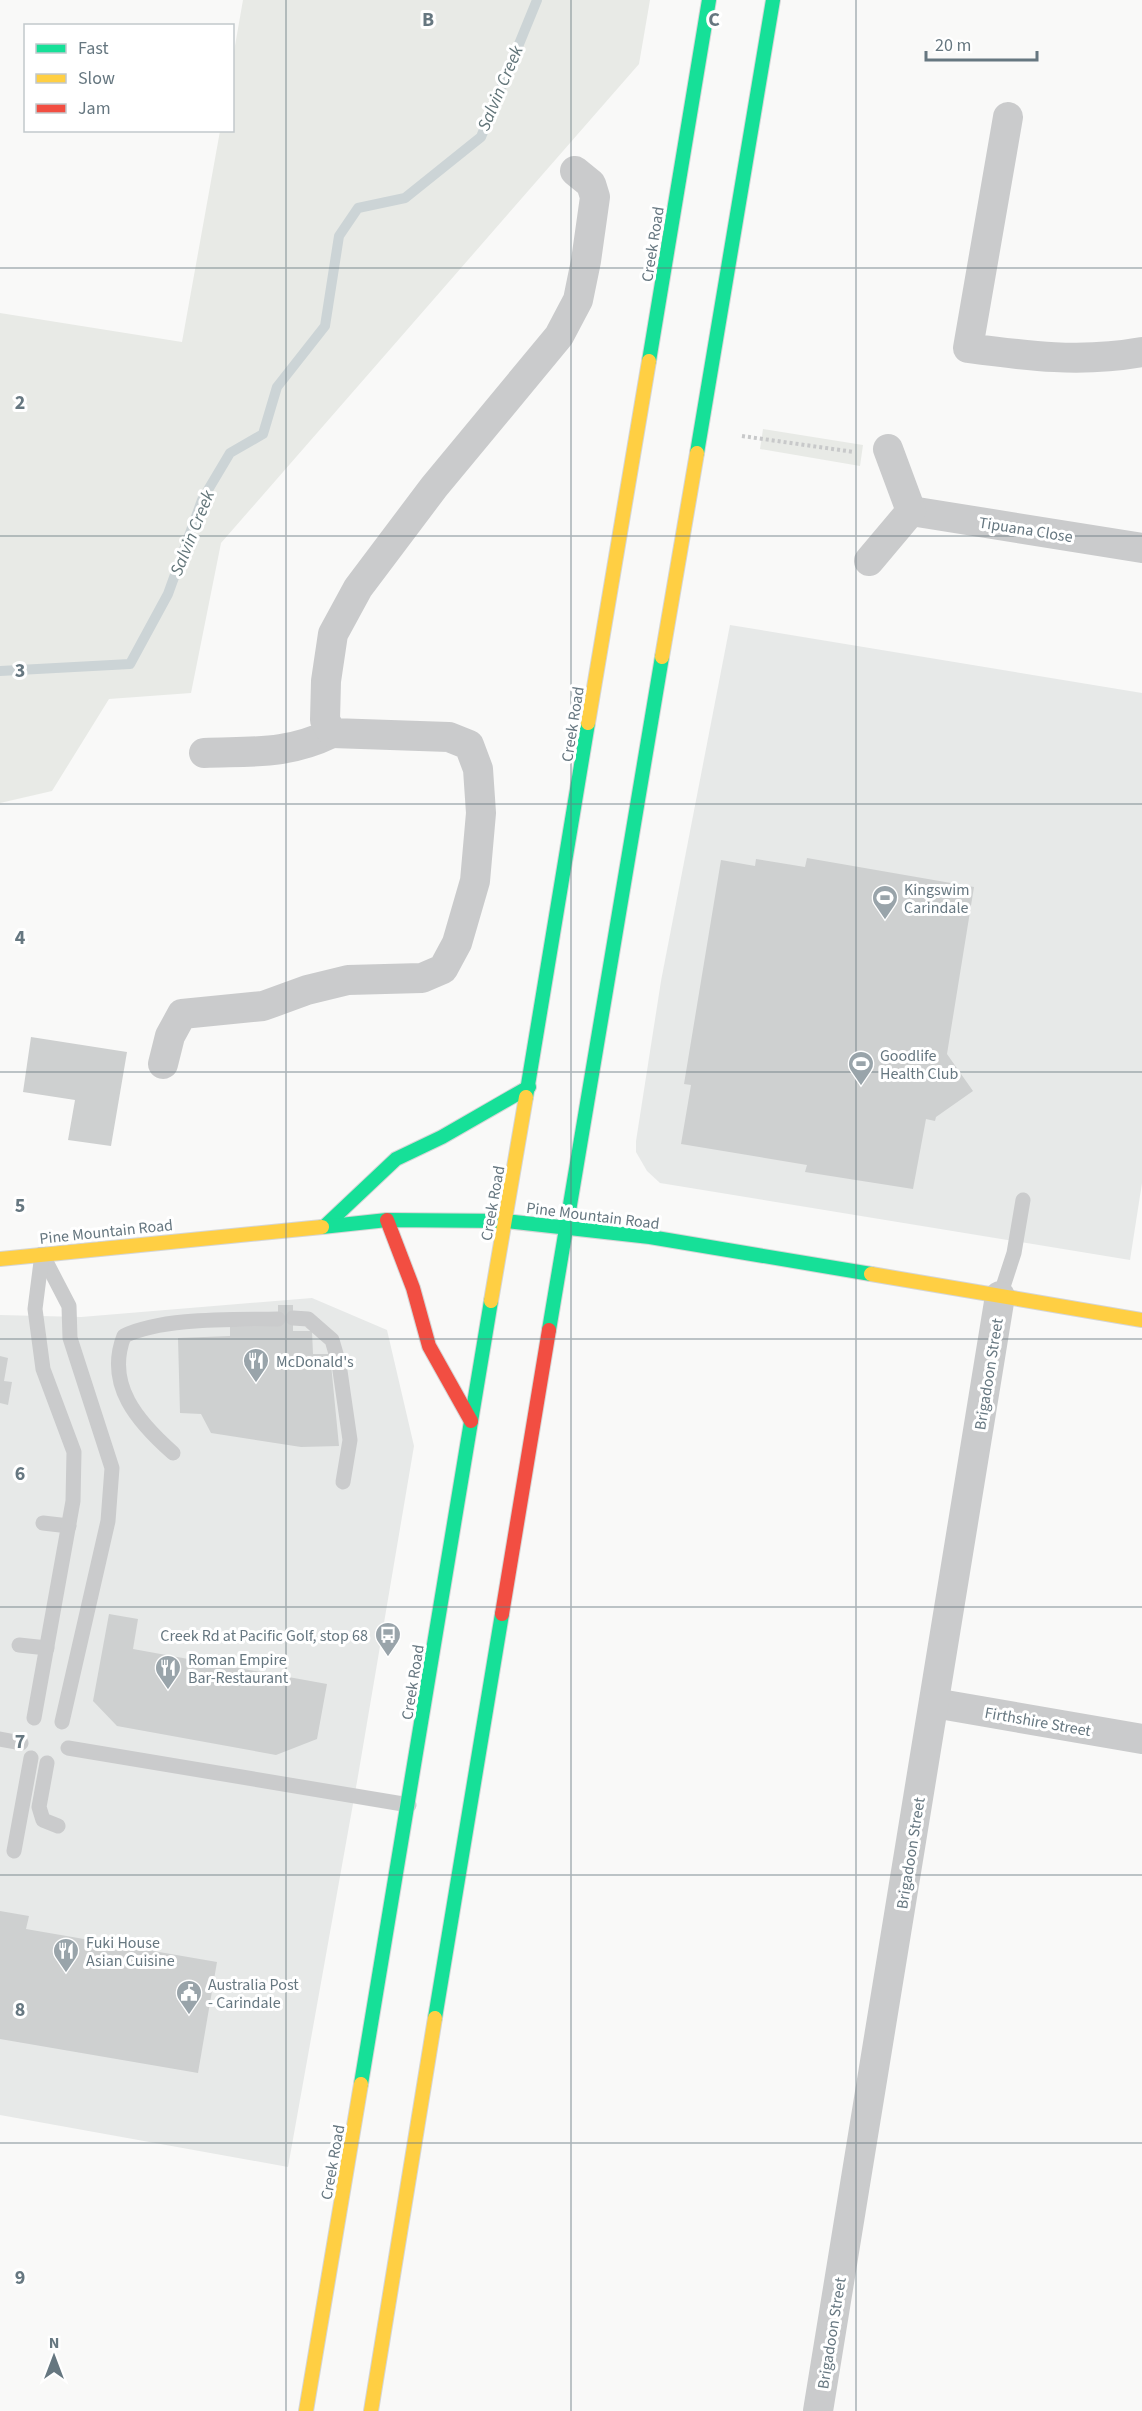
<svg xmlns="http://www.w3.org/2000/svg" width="1142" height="2411" viewBox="0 0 1142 2411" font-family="'Source Sans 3',sans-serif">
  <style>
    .built { fill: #e7e9e8 }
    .green { fill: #e8eae6 }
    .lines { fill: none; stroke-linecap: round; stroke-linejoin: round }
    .stream { stroke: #ccd4d6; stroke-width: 10 }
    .building { fill: #ced0d0 }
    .fast-casing { stroke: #d5d6d6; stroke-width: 16 }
    .slow-casing { stroke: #d5d6d6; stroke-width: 16 }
    .jam-casing { stroke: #d5d6d6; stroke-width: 16 }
    .path { stroke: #c8c9ca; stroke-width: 4; stroke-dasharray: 3 3; stroke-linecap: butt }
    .lane { stroke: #cacbcc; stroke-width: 15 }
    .street { stroke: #cacbcc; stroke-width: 30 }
    .fast { stroke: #16e098; stroke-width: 14 }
    .slow { stroke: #ffcf43; stroke-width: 14 }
    .jam { stroke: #f24e42; stroke-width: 14 }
    .grid { fill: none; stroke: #667780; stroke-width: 1.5; stroke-opacity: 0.55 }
    .labels { text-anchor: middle; stroke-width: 6; stroke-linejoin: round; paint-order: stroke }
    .street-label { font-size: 16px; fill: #667780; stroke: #fff }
    .poi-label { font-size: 16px; fill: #667780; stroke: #fff; text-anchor: start }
    .water-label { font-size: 18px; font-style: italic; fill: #627579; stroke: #fff }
    .grid-label { font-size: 20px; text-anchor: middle; font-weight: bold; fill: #667780; stroke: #fff; stroke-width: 6; stroke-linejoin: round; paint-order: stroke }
  </style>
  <rect width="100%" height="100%" fill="#f9f9f8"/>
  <!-- built -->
  <g class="built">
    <path d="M730 625 1142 693V1183L1130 1260 660 1183 647 1171 636 1152V1141L661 981Z"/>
    <path d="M312 1298 387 1330 414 1446 358 1776 288 2167 0 2115V1315L81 1317Z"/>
  </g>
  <!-- green -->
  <g class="green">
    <path d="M243 0H650L639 64 221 543 191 693 109 699 52 791 0 803V313L182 342 220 131 232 130 233 57Z"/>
    <path d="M763 429 863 445 860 466 760 449Z"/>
  </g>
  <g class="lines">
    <!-- stream -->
    <path class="stream" d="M0 671 130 664 168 594 202 500 230 453 263 434 277 387 325 326 339 236 358 208 405 198 481 137 537 0"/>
  </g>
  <!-- building -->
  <g class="building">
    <path d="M807 858 974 887 947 1054 973 1091 936 1117 935 1121 926 1119 913 1189 805 1172 807 1165 681 1144 691 1085 684 1084 721 860 755 866 756 859 805 867Z"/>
    <path d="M31 1037 127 1052 111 1146 68 1140 75 1100 23 1092Z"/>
    <path d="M278 1305H293V1331H312L313 1354H330L339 1446 301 1447 211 1433 201 1414 180 1413 178 1338 230 1336V1327L278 1326Z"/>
    <path d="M0 1356 8 1358 4 1381 12 1382 8 1405 0 1403Z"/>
    <path d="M109 1614 138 1619 133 1649 327 1684 317 1739 276 1755 117 1726 93 1701Z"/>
    <path d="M0 1911 29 1916 26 1929 217 1962 198 2073 0 2039Z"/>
  </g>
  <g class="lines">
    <defs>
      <g id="fast">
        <path d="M649 361 709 0"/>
        <path d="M697 453 773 0"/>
        <path d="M526 1097 588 723"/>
        <path d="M325 1226 396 1159 442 1137 529 1087"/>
        <path d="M322 1227 387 1220 505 1221 650 1237 871 1274"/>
        <path d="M549 1330 662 657"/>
        <path d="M435 2018 502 1614"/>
        <path d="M361 2084 491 1301"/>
      </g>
      <g id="slow">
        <path d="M662 657 697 453"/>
        <path d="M588 723 649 361"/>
        <path d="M0 1259 322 1227"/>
        <path d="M871 1274 1142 1320"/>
        <path d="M491 1301 526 1097"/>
        <path d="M306 2411 361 2084"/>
        <path d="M371 2411 435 2018"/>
      </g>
      <g id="jam">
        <path d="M387 1220 413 1288 429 1346 471 1421"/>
        <path d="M502 1614 549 1330"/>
      </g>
    </defs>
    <!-- fast casing -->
    <use href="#fast" class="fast-casing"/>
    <!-- slow casing -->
    <use href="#slow" class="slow-casing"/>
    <!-- jam casing -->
    <use href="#jam" class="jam-casing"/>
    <!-- path -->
    <path class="path" d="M742 436 854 452"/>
    <!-- lane -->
    <g class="lane">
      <path d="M42 1254 69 1306 70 1338 112 1468 108 1521 62 1722"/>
      <path d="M1000 1296 1014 1253 1023 1200"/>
      <path d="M293 1318 308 1319 332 1340 339 1364 350 1440 343 1482"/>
      <path d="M173 1453C138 1422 105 1385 124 1336 163 1317 233 1320 278 1319"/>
      <path d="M43 1523 69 1526"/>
      <path d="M19 1645 47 1648"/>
      <path d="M34 1718 73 1501 74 1452 43 1369 35 1309 42 1254"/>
      <path d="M0 1739 21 1743"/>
      <path d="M68 1748 409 1805"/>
      <path d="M47 1763 39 1807 43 1820 58 1826"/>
      <path d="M14 1851 31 1758"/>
    </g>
    <!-- street -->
    <g class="street">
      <path d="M1008 117 968 348C1028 356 1081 363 1142 352"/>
      <path d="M911 511 1142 548"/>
      <path d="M869 561 911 511 888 449"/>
      <path d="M204 753C253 751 287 755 332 733"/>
      <path d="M163 1064 170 1036 182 1014 263 1006 307 990 348 980 422 978 443 969 457 943 475 881 481 813 478 769 469 745 449 737 332 733 325 720 326 681 333 634 358 588 434 487 559 336 578 300 586 261 595 197 591 184 575 171"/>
      <path d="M934 1703 1142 1739"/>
      <path d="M818 2411 1000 1296"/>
    </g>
    <!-- fast -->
    <use href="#fast" class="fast"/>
    <!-- slow -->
    <use href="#slow" class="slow"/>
    <!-- jam -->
    <use href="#jam" class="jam"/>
  </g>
  <!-- grid -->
  <path class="grid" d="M286 0V2411M571 0V2411M856 0V2411M0 268H1142M0 536H1142M0 804H1142M0 1072H1142M0 1339H1142M0 1607H1142M0 1875H1142M0 2143H1142"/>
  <!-- icons -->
  <defs>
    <symbol id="stadium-pin" viewBox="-11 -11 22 30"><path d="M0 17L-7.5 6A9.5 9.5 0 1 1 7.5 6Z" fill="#99a4aa" stroke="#fff"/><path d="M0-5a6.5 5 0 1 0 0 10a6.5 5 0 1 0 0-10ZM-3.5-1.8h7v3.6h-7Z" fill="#fff"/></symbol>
    <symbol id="restaurant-pin" viewBox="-11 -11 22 30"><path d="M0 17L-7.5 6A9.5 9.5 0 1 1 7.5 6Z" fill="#99a4aa" stroke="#fff"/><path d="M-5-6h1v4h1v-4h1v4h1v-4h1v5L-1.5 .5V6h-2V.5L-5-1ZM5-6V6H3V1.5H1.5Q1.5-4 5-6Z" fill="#fff"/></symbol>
    <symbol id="bus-pin" viewBox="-11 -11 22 30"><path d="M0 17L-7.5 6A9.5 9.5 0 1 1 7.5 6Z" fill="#99a4aa" stroke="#fff"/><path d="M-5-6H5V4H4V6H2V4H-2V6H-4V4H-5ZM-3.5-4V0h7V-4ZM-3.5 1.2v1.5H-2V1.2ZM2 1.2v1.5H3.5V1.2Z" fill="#fff"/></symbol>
    <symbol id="civic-pin" viewBox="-11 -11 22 30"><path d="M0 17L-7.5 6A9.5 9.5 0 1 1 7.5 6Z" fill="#99a4aa" stroke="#fff"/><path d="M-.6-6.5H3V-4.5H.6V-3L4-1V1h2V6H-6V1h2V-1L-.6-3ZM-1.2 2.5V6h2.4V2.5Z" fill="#fff"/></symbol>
  </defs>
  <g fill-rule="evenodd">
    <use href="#stadium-pin" x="870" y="883" width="30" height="40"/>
    <use href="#stadium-pin" x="846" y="1049" width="30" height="40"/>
    <use href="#restaurant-pin" x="241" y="1346" width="30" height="40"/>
    <use href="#bus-pin" x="373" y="1620" width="30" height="40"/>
    <use href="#restaurant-pin" x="153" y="1653" width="30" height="40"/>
    <use href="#restaurant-pin" x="51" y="1936" width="30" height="40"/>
    <use href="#civic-pin" x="174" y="1978" width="30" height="40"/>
  </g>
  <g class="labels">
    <!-- street labels -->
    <g class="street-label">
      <text transform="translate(652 244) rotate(-81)" y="6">Creek Road</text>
      <text transform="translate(1026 529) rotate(9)" y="6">Tipuana Close</text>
      <text transform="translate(572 724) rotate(-81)" y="6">Creek Road</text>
      <text transform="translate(492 1203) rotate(-80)" y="6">Creek Road</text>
      <text transform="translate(593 1215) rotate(7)" y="6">Pine Mountain Road</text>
      <text transform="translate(106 1231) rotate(-6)" y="6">Pine Mountain Road</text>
      <text transform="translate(988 1374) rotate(-81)" y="6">Brigadoon Street</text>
      <text transform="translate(412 1682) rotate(-81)" y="6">Creek Road</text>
      <text transform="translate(1038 1721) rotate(10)" y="6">Firthshire Street</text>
      <text transform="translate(910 1853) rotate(-81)" y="6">Brigadoon Street</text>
      <text transform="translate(332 2162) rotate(-80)" y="6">Creek Road</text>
      <text transform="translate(831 2333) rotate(-81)" y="6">Brigadoon Street</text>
    </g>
    <!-- poi labels -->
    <g class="poi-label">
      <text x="904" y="895">Kingswim<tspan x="904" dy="18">Carindale</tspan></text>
      <text x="880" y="1061">Goodlife<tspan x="880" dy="18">Health Club</tspan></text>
      <text x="276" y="1367">McDonald's</text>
      <text x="368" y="1641" text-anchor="end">Creek Rd at Pacific Golf, stop 68</text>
      <text x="188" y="1665">Roman Empire<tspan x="188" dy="18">Bar-Restaurant</tspan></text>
      <text x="86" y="1948">Fuki House<tspan x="86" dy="18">Asian Cuisine</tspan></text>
      <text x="208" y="1990">Australia Post<tspan x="208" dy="18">- Carindale</tspan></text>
    </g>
    <!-- water labels -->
    <g class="water-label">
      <text transform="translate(500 88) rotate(-67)" y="6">Salvin Creek</text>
      <text transform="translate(192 533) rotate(-68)" y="6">Salvin Creek</text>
    </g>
  </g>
  <g class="grid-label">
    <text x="428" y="26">B</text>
    <text x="714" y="26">C</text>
    <text x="20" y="409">2</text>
    <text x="20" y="677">3</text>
    <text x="20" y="944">4</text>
    <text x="20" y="1212">5</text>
    <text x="20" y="1480">6</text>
    <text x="20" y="1748">7</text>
    <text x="20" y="2016">8</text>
    <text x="20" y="2284">9</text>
  </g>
  <!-- legend -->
  <rect x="24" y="24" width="210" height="108" fill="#ffffff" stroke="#c2c9cc" stroke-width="1.5"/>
  <rect x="36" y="44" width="30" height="9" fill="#16e098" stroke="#c2c9cc" stroke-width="1.5"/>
  <text x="78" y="54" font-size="18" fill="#667780">Fast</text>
  <rect x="36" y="74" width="30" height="9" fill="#ffcf43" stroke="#c2c9cc" stroke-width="1.5"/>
  <text x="78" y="84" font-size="18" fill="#667780">Slow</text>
  <rect x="36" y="104" width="30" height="9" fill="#f24e42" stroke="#c2c9cc" stroke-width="1.5"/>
  <text x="78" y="114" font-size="18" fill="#667780">Jam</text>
  <!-- north arrow -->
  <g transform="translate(54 2357)" stroke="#ffffff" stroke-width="4.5" paint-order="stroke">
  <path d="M0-4.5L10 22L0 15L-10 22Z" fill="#667780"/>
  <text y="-9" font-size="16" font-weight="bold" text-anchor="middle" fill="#667780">N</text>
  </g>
  <!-- scale -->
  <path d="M926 51v9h111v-9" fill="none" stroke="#667780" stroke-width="3"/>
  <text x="935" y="51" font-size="18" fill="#667780" stroke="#ffffff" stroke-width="4.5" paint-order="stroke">20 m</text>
</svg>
